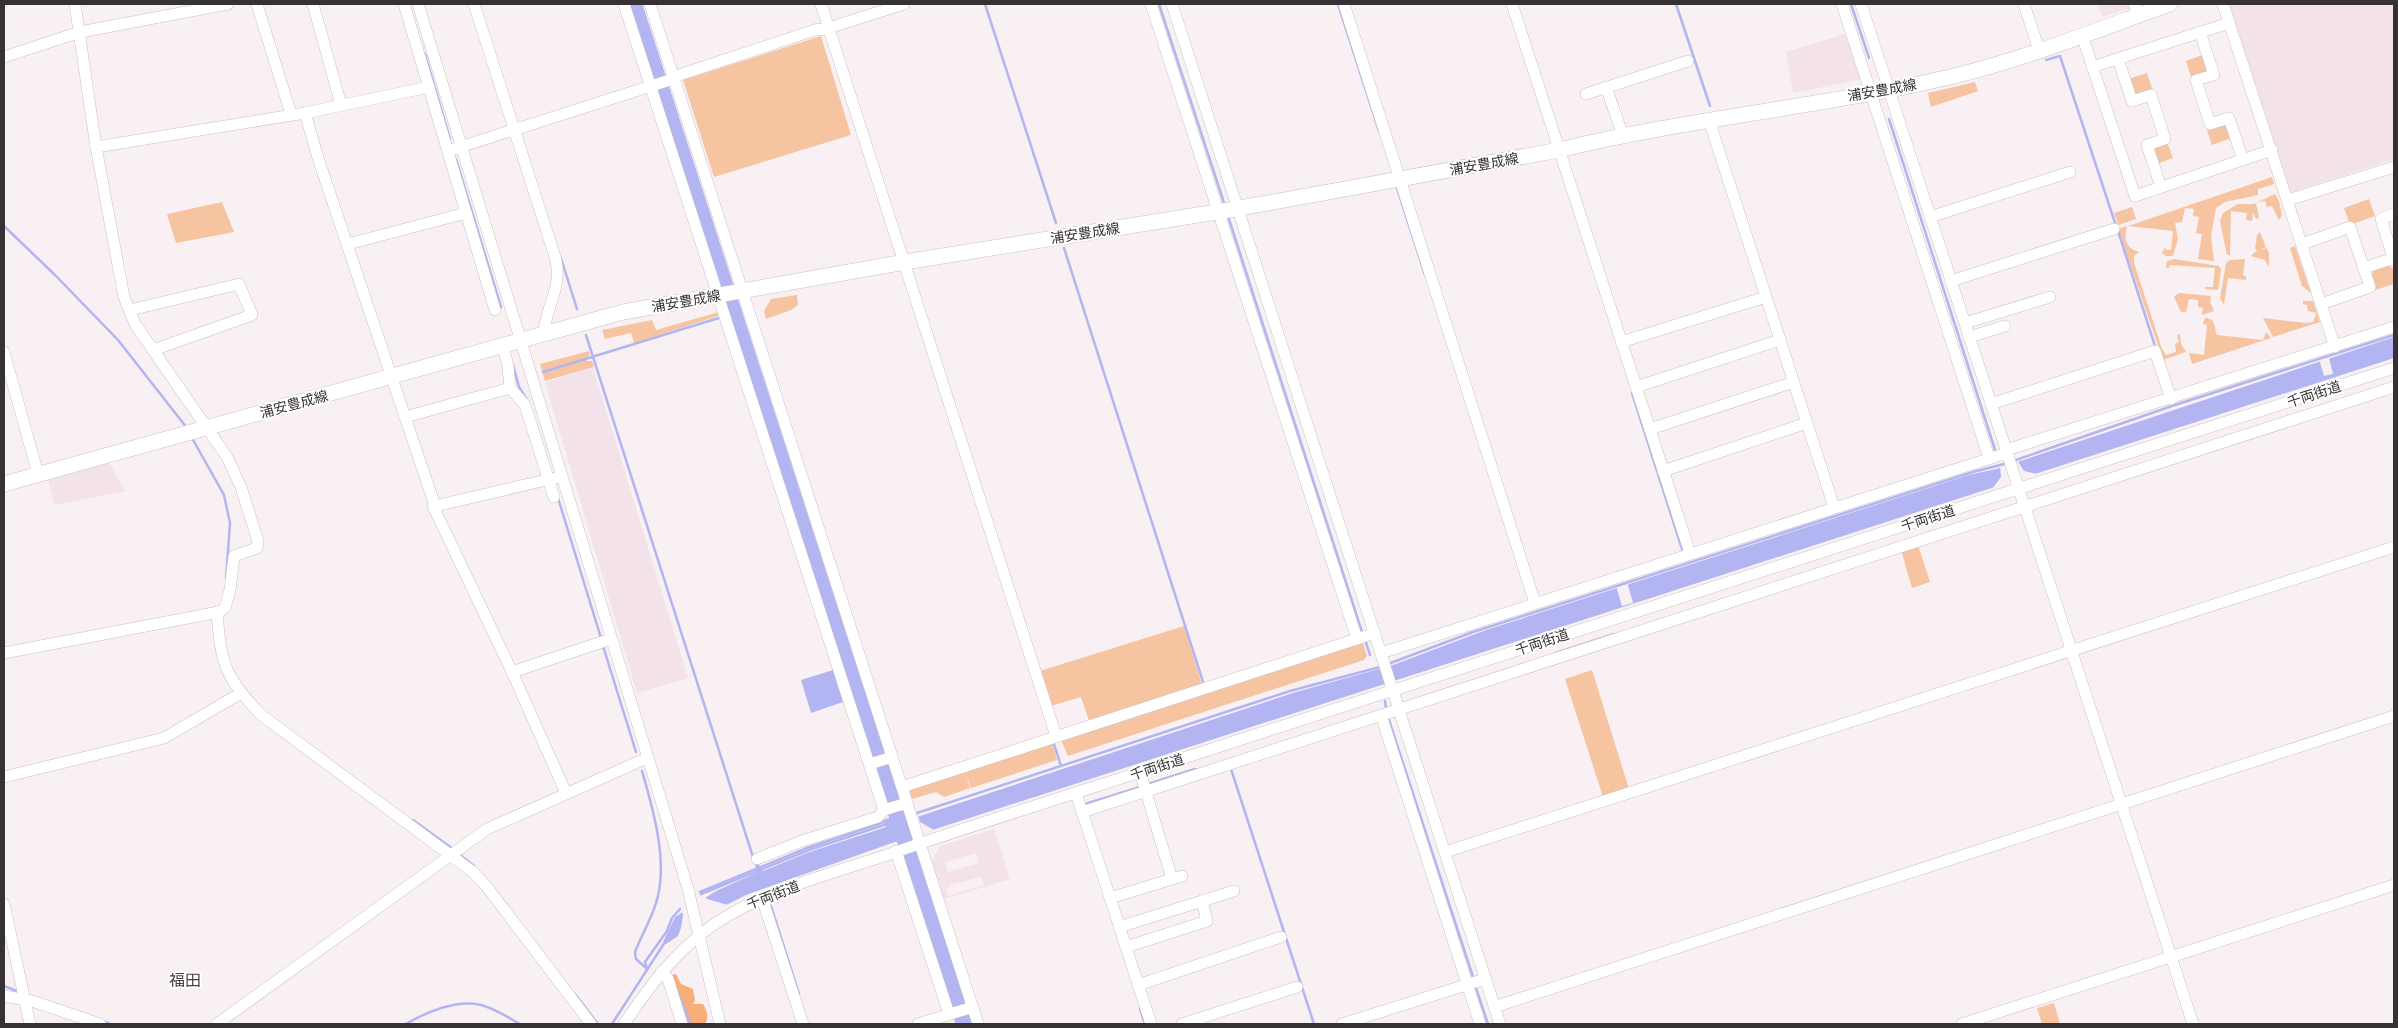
<svg xmlns="http://www.w3.org/2000/svg" width="2398" height="1028" viewBox="0 0 2398 1028" font-family="'PT Sans','Noto Sans JP',sans-serif">
  <style>
    .built { fill: #f3e2e9; fill-rule: evenodd }
    .green { fill: #f6c4a1 }
    .forest { fill: #f7ae79 }
    .water { fill: #b3b5f3 }
    .pier { fill: #f8f0f3 }
    .lines { fill: none; stroke-linecap: round; stroke-linejoin: round }
    .stream { stroke: #b3b5f3; stroke-width: 2.5 }
    .river { stroke: #b3b5f3; stroke-width: 16 }
    .minor-casing { stroke: #c9c1c4; stroke-width: 12 }
    .major-casing { stroke: #c9c1c4; stroke-width: 16 }
    .minor { stroke: #fff; stroke-width: 11 }
    .major { stroke: #fff; stroke-width: 15 }
    .labels { text-anchor: middle; stroke-width: 4; stroke-linejoin: round; paint-order: stroke }
    .street-label { font-size: 14px; fill: #363234; stroke: #fff }
    .quarter-label { font-size: 16px; fill: #484144; stroke: #fff }
  </style>
  <rect width="100%" height="100%" fill="#f8f0f3"/>
  <!-- built -->
  <g class="built">
    <path d="M2098 4H2129L2131 8 2102 17Z"/>
    <path d="M2227 4H2394V159L2292 192 2288 188Z"/>
    <path d="M1848 33 1862 79 1793 93 1786 52Z"/>
    <path d="M593 368 688 678 637 693 545 382Z"/>
    <path d="M109 463 125 491 54 505 48 480Z"/>
    <path d="M994 829 1010 879 944 899 932 861 940 846ZM976 853 979 863 948 872 945 862ZM981 877 984 885 948 896 946 889 949 888V885Z"/>
  </g>
  <!-- green -->
  <g class="green">
    <path d="M821 36 851 135 714 177 683 80Z"/>
    <path d="M2205 54 2211 73 2192 80 2186 61Z"/>
    <path d="M2147 73 2153 91 2137 97 2128 79Z"/>
    <path d="M1975 82 1978 91 1931 107 1928 93Z"/>
    <path d="M2220 123 2227 125 2232 138 2212 145 2206 127Z"/>
    <path d="M2167 142 2173 158 2156 164 2153 148Z"/>
    <path d="M2272 177 2274 184 2258 189V195L2225 202 2216 208 2211 236 2214 261 2198 259 2202 234 2196 233 2199 217 2193 216 2194 209 2185 208 2182 222 2175 223 2178 239 2173 256H2166L2162 253 2165 247 2166 250H2171L2173 231 2128 226Z"/>
    <path d="M2275 194 2279 201 2282 216 2279 220 2272 206 2267 207 2265 201 2256 203 2259 218 2256 219 2253 212 2252 221 2246 220 2247 213 2231 211 2230 255H2227L2220 221 2223 213 2238 204H2254Z"/>
    <path d="M2369 199 2375 216 2350 225 2344 208Z"/>
    <path d="M222 202 234 232 176 243 167 214Z"/>
    <path d="M2132 207 2136 219 2118 225 2114 213Z"/>
    <path d="M2127 226C2124 239 2125 248 2139 252L2134 256V263L2162 349 2166 355 2176 352 2175 344 2179 342 2177 335 2180 334 2181 344 2186 352 2163 360 2118 229Z"/>
    <path d="M2260 232 2266 247 2260 250 2267 248 2269 254V267L2265 260 2251 256 2257 250 2255 249 2257 235Z"/>
    <path d="M2295 246 2311 293 2302 286 2290 248Z"/>
    <path d="M2174 259 2219 266 2221 270 2218 290 2205 289V287H2213L2215 268 2170 265 2169 268H2166L2167 261Z"/>
    <path d="M2245 259 2243 276H2246V280L2228 278 2224 305 2220 298 2226 263 2230 260Z"/>
    <path d="M2386 265 2393 268 2394 284 2375 290 2371 276 2374 270Z"/>
    <path d="M2179 293 2211 296 2210 302 2214 311 2202 315 2203 308 2198 307V300L2189 299 2186 312H2181L2174 297Z"/>
    <path d="M797 295 798 305 791 310 766 319 764 311 771 299Z"/>
    <path d="M2303 301H2313L2320 322 2273 337 2263 318 2306 323 2313 322 2316 313 2308 311 2307 305 2303 304Z"/>
    <path d="M719 312 721 315 634 343 631 333 605 339 602 330 652 320 656 330Z"/>
    <path d="M2205 318C2216 318 2214 327 2217 335L2263 340 2266 332 2271 338 2192 364 2189 353 2204 355 2207 325 2203 324Z"/>
    <path d="M589 351 590 355 586 358 587 361H592L594 367 545 381 540 364Z"/>
    <path d="M1918 545 1930 582 1912 588 1901 550Z"/>
    <path d="M1184 626 1202 685 1089 721 1081 697 1051 706 1040 671Z"/>
    <path d="M1363 643 1367 656 1364 660 1068 756 1061 740Z"/>
    <path d="M1592 670 1629 789 1603 797 1565 679Z"/>
    <path d="M1052 742 1057 760 971 788 965 772 970 788 944 797 936 792 912 799 909 788Z"/>
    <path d="M2054 1003 2060 1024H2042L2037 1008Z"/>
  </g>
  <!-- forest -->
  <path class="forest" d="M676 974 681 984 693 989 695 1000 693 1004H703C707 1010 709 1018 705 1024H687V1020L670 979 671 975Z"/>
  <!-- water -->
  <g class="water">
    <path d="M2394 337V358L889 844 746 895 681 928 678 936 666 944 663 942 675 917 716 891 756 873 755 863 757 862 763 871 809 852 886 827 883 820 902 814 920 816 1296 692 1393 665 1486 630 1969 475 1996 469Z"/>
    <path d="M833 670 843 702 811 713 801 680Z"/>
  </g>
  <!-- pier -->
  <g class="pier">
    <path d="M2394 335 2329 358 2333 374 2324 376 2319 359Z"/>
    <path d="M2017 460 2024 471 2037 474 1992 489 2001 477 2000 466Z"/>
    <path d="M1627 582 1633 603 1622 606 1616 586Z"/>
    <path d="M907 812 918 814 920 822 934 830 908 839 909 836 902 813Z"/>
    <path d="M883 820 885 827 809 852 771 867V866L809 850 883 826 881 821Z"/>
    <path d="M699 889 707 899 728 905 683 930 680 935 683 915 679 896Z"/>
  </g>
  <g class="lines">
    <!-- stream -->
    <g class="stream">
      <path d="M985 4 1056 223"/>
      <path d="M1159 4 1225 206"/>
      <path d="M1338 4 1379 131"/>
      <path d="M1676 4 1710 106"/>
      <path d="M1851 4 1869 58"/>
      <path d="M425 54 450 139"/>
      <path d="M2046 60 2060 56 2116 226"/>
      <path d="M1889 119 1996 453"/>
      <path d="M456 159 501 307"/>
      <path d="M1397 188 1425 275"/>
      <path d="M1228 216 1362 632"/>
      <path d="M4 226 55 275 118 340 187 428"/>
      <path d="M2118 231 2155 346"/>
      <path d="M1064 248 1204 685"/>
      <path d="M561 258 577 309"/>
      <path d="M728 315 734 314"/>
      <path d="M586 335 753 857"/>
      <path d="M513 365 519 387 529 403"/>
      <path d="M543 372 722 317"/>
      <path d="M1632 393 1683 552"/>
      <path d="M192 438 224 495 230 523 226 578"/>
      <path d="M2013 461 2175 405 2394 335"/>
      <path d="M558 498 601 638"/>
      <path d="M1365 640 1370 655"/>
      <path d="M603 646 636 752"/>
      <path d="M1556 653 1614 634"/>
      <path d="M1388 664 1473 632 1973 472 2008 463"/>
      <path d="M1385 701 1386 709"/>
      <path d="M1388 717 1474 980"/>
      <path d="M1053 741 1061 766"/>
      <path d="M1230 766 1314 1024"/>
      <path d="M642 771C653 809 669 863 656 903 651 920 641 936 635 952L636 959 646 968"/>
      <path d="M1148 784 1195 769"/>
      <path d="M1085 804 1140 787"/>
      <path d="M914 814 1290 691 1380 667"/>
      <path d="M413 820 453 849"/>
      <path d="M459 854 474 866"/>
      <path d="M700 892 807 848 887 821"/>
      <path d="M701 894 809 850 887 824"/>
      <path d="M770 903 799 994"/>
      <path d="M647 969 645 962 667 931 672 918 680 909"/>
      <path d="M1475 985 1488 1024"/>
      <path d="M4 986 19 992"/>
      <path d="M678 993 691 1024"/>
      <path d="M575 994 598 1024"/>
      <path d="M1140 1009 1145 1024"/>
      <path d="M104 1022 110 1024"/>
      <path d="M406 1024C426 1012 457 999 481 1005 494 1008 509 1018 520 1024"/>
      <path d="M612 1024 665 942"/>
    </g>
    <!-- river -->
    <g class="river">
      <path d="M634 4 905 841"/>
      <path d="M909 855 964 1024"/>
    </g>
    <defs>
      <g id="minor">
        <path d="M257 4 291 114"/>
        <path d="M313 4 341 105"/>
        <path d="M404 4 495 310"/>
        <path d="M418 4 688 889 720 1024"/>
        <path d="M474 4 556 260C562 290 545 307 544 334"/>
        <path d="M624 4 884 810"/>
        <path d="M650 4 978 1024"/>
        <path d="M821 4 1056 736"/>
        <path d="M1151 4 1357 639"/>
        <path d="M1172 4 1500 1024"/>
        <path d="M1344 4 1535 603"/>
        <path d="M1512 4 1690 553"/>
        <path d="M1842 4 1989 458"/>
        <path d="M1861 4 2193 1024"/>
        <path d="M2024 4 2039 50"/>
        <path d="M2134 4 2138 15"/>
        <path d="M2223 4 2335 347"/>
        <path d="M2200 32 2214 75 2196 80 2210 124 2229 118 2243 160"/>
        <path d="M2082 35 2135 196 2272 150"/>
        <path d="M4 57 80 32 228 4"/>
        <path d="M2118 59 2132 101 2151 95 2165 139 2147 145 2161 187"/>
        <path d="M2092 67 2229 23"/>
        <path d="M673 77 818 29 822 30 904 4"/>
        <path d="M1606 87 1623 136"/>
        <path d="M1586 94 1688 61"/>
        <path d="M305 113 319 161 435 506H433L512 672 566 793"/>
        <path d="M1709 120 1834 507"/>
        <path d="M96 147 305 113 429 87"/>
        <path d="M454 149 673 79"/>
        <path d="M2288 200 2394 167"/>
        <path d="M2394 214 2381 219 2394 260"/>
        <path d="M1930 217 2070 172"/>
        <path d="M348 244 466 213"/>
        <path d="M2302 244 2350 227 2370 287 2321 304"/>
        <path d="M2364 268 2394 258"/>
        <path d="M1951 281 2114 229"/>
        <path d="M130 310 239 284 252 315 153 350"/>
        <path d="M1965 323 2050 297"/>
        <path d="M1969 337 2005 326"/>
        <path d="M1621 342 1766 297"/>
        <path d="M503 346 508 366 510 388 525 405 554 497"/>
        <path d="M4 352 38 474"/>
        <path d="M1636 387 1780 340"/>
        <path d="M1991 404 2155 351 2171 399"/>
        <path d="M405 417 510 388"/>
        <path d="M1650 429 1794 382"/>
        <path d="M2006 450 2394 327"/>
        <path d="M1663 471 1807 423"/>
        <path d="M435 506 555 478"/>
        <path d="M217 612C221 664 224 675 260 714L473 872 487 887 591 1024"/>
        <path d="M4 653 219 612 225 608 230 590 234 556 257 548 258 541 241 487 227 457 135 324 124 297 96 147 75 4"/>
        <path d="M1381 653 2007 453"/>
        <path d="M512 672 611 639"/>
        <path d="M1381 715 1480 1024"/>
        <path d="M870 764 892 757"/>
        <path d="M1140 772 1172 879"/>
        <path d="M4 777 164 738 241 693"/>
        <path d="M902 787 1375 633"/>
        <path d="M1076 793 1151 1024"/>
        <path d="M1082 812 2394 387"/>
        <path d="M896 851 949 1014"/>
        <path d="M1445 852 2394 547"/>
        <path d="M757 859 802 841 878 817 884 810 907 803"/>
        <path d="M762 898 803 1024"/>
        <path d="M1110 898 1182 876"/>
        <path d="M4 904 30 1024"/>
        <path d="M1119 927 1234 891"/>
        <path d="M1126 947 1207 921 1202 901"/>
        <path d="M661 972 668 979 682 1024"/>
        <path d="M1138 985 1281 937"/>
        <path d="M4 996 32 1001 100 1024"/>
        <path d="M1494 1007 2394 716"/>
        <path d="M217 1024 487 829 647 758"/>
        <path d="M624 1024C653 981 683 941 729 915 778 887 836 872 890 854 1005 814 1121 779 1236 741 1622 615 2008 492 2394 368"/>
        <path d="M918 1024 973 1007"/>
        <path d="M1182 1024 1297 987"/>
        <path d="M1342 1024 1485 979"/>
        <path d="M1962 1024 2394 885"/>
      </g>
      <path id="major" d="M4 484 623 312 905 262 1229 210 1559 150C1689 118 1824 107 1954 76 2028 58 2099 29 2170 4"/>
    </defs>
    <!-- minor casing -->
    <use href="#minor" class="minor-casing"/>
    <!-- major casing -->
    <use href="#major" class="major-casing"/>
    <!-- minor -->
    <use href="#minor" class="minor"/>
    <!-- major -->
    <use href="#major" class="major"/>
  </g>
  <g class="labels">
    <!-- street labels -->
    <g class="street-label">
      <text transform="translate(1882 90) rotate(-10)" y="5">浦安豊成線</text>
      <text transform="translate(1484 164) rotate(-10)" y="5">浦安豊成線</text>
      <text transform="translate(1085 233) rotate(-9)" y="5">浦安豊成線</text>
      <text transform="translate(686 301) rotate(-10)" y="5">浦安豊成線</text>
      <text transform="translate(2314 394) rotate(-18)" y="5">千両街道</text>
      <text transform="translate(294 404) rotate(-15)" y="5">浦安豊成線</text>
      <text transform="translate(1928 518) rotate(-18)" y="5">千両街道</text>
      <text transform="translate(1542 642) rotate(-18)" y="5">千両街道</text>
      <text transform="translate(1157 767) rotate(-18)" y="5">千両街道</text>
      <text transform="translate(773 895) rotate(-21)" y="5">千両街道</text>
    </g>
    <!-- quarter labels -->
    <g class="quarter-label">
      <text x="185" y="986">福田</text>
    </g>
  </g>
  <!-- border -->
  <rect width="2398" height="1028" fill="none" stroke="#363234" stroke-width="10"/>
</svg>
